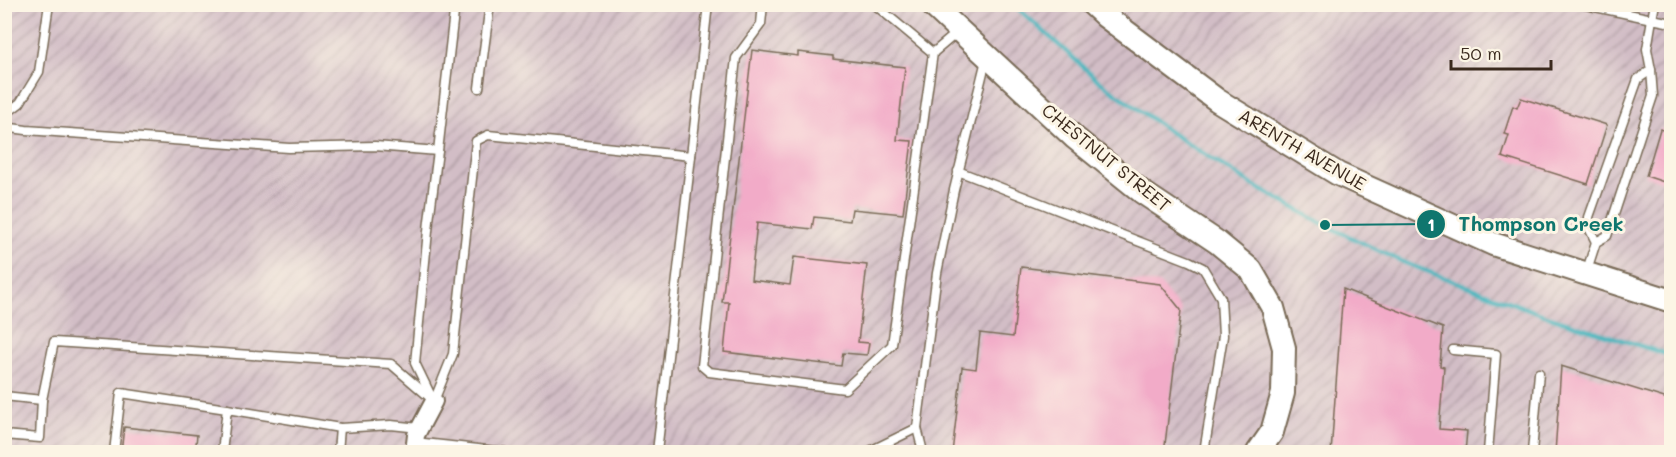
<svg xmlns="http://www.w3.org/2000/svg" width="1676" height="457" viewBox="0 0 1676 457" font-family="Mali,sans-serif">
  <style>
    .industrial { fill: url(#industrial-furrows) }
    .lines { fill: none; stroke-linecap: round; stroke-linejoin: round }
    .stream { stroke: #49b8c0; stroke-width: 4 }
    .building { fill: #f2abc8 }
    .lane-casing { stroke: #796a56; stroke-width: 11 }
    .street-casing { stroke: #796a56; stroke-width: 20 }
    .secondary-casing { stroke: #796a56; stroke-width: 26 }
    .lane { stroke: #fff; stroke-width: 8 }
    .street { stroke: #fff; stroke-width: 16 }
    .secondary { stroke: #fff; stroke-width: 22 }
    .labels { text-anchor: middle; stroke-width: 6; stroke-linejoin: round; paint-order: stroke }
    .street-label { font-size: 18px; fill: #3b2a1e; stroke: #fcf5e5 }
    .leader { fill: none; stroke: #0f766e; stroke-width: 2 }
    .callout-dot { fill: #0f766e; stroke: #fcf5e5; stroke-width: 2 }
    .mark-label { font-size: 18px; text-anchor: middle; font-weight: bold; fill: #fff }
    .callout-label { font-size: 20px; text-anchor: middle; font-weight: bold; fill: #0f766e; stroke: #fcf5e5; stroke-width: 6; stroke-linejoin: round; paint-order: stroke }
  </style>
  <defs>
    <pattern id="industrial-furrows" width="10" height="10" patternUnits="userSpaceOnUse" patternTransform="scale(1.5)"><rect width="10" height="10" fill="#d2bdc6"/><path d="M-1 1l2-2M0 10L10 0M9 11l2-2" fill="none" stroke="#ac9aa0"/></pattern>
  </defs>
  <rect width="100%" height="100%" fill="#fcf5e5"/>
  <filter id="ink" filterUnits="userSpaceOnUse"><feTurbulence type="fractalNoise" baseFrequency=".0167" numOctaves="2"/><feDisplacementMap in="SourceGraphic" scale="12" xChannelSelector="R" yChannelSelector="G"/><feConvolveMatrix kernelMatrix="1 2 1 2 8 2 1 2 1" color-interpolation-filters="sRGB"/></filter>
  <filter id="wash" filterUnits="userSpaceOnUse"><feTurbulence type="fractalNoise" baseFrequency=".008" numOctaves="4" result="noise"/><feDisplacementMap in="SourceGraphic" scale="24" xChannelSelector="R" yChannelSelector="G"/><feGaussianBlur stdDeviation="1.35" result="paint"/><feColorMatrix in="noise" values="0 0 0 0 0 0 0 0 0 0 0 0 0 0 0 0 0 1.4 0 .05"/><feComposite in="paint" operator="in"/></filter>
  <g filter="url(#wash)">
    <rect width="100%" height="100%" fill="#ebe1bf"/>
    <!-- industrial -->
    <rect class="industrial" x="5" y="5" width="1666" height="447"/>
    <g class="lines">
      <!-- stream -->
      <path class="stream" d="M1013 4 1099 81 1167 130 1251 184 1325 225 1405 263 1547 316 1672 356"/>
    </g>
    <g id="blocks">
      <!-- building -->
      <g class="building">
        <path d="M752 50 798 56V52L833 56V59L905 67 897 140 912 141 903 214 852 209 850 221 814 217 812 229 757 223 751 280 790 285 794 257 867 265 858 342 869 343 867 355 843 353 841 366 724 352 729 302H722Z"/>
        <path d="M1521 98 1607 125 1588 184 1502 157 1509 135 1504 134 1513 106 1517 108Z"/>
        <path d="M1660 129 1671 133V168L1667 183 1646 176Z"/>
        <path d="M1021 267 1160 284 1181 310 1164 453H952L962 367 976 369 980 333 1013 337Z"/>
        <path d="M1343 289 1443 328 1440 366 1444 367 1439 429 1467 431 1465 453H1331Z"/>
        <path d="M1561 366 1671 400V453H1555Z"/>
        <path d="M124 427 197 435 195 453H121Z"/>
      </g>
    </g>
  </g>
  <g filter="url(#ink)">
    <use href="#blocks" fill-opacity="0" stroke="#796a56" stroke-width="1.5"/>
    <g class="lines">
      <defs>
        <g id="lane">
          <path d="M763 4 761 24 736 58 702 366 709 372 845 389 892 345 933 53 959 31"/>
          <path d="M874 4 933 53"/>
          <path d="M1581 4 1652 19 1655 4"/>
          <path d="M479 88 490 4"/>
          <path d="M4 115 20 103 39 72 49 4"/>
          <path d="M4 127 26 130 289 148 375 146 438 151 455 4"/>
          <path d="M958 171 1189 261 1203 268 1221 298 1223 336 1204 452"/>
          <path d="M1596 242 1589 228V217L1638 79 1651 70"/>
          <path d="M1586 273 1596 242 1607 236 1653 96 1651 70 1647 49 1652 19 1672 23"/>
          <path d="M1453 350 1496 354 1488 452"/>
          <path d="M4 396 42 400 54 342 391 364 434 401"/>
          <path d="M432 398 415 363 429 221 438 151"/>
          <path d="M434 401 453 354 476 141 488 135 691 156 708 4"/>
          <path d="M227 409 340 428 338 452"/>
          <path d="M340 428 391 425 419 428"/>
          <path d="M4 435 40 438 42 400"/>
          <path d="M415 442 505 452"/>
          <path d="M114 452 121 393 227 409 222 452"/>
          <path d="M657 452 691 156"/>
          <path d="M868 452 917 428"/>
          <path d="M923 452 917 428 937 273 954 190 986 60"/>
          <path d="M1532 452 1539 373"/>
        </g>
        <path id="street" d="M414 452 416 435 434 401"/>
        <g id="secondary">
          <path d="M931 4 1075 138 1142 192 1217 242 1251 270 1273 308 1284 348 1283 393 1272 432 1258 452"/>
          <path d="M1092 4 1105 16 1217 100 1338 174 1493 244 1672 301"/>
        </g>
      </defs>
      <!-- lane casing -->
      <use href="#lane" class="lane-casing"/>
      <!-- street casing -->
      <use href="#street" class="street-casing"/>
      <!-- secondary casing -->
      <use href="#secondary" class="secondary-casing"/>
      <!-- lane -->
      <use href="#lane" class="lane"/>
      <!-- street -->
      <use href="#street" class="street"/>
      <!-- secondary -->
      <use href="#secondary" class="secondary"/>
    </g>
  </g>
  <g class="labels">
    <!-- street labels -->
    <g class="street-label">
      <text transform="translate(1302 150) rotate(30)" y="6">ARENTH AVENUE</text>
      <text transform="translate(1106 158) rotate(39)" y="6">CHESTNUT STREET</text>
    </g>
  </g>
  <!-- callouts -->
  <path class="leader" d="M1325 225L1431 224"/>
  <g class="callout-dot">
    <circle cx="1325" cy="225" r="6"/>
    <circle cx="1431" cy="224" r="15"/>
  </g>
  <g class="mark-label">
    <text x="1431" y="231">1</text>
  </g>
  <g class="callout-label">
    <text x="1541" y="231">Thompson Creek</text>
  </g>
  <!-- margin -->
  <rect width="1676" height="457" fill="none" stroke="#fcf5e5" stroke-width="24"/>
  <!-- scale -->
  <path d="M1451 60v9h100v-9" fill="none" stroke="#3b2a1e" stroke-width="3"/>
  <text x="1460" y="60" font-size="18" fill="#3b2a1e" stroke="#fcf5e5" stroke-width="4.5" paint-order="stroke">50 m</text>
</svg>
